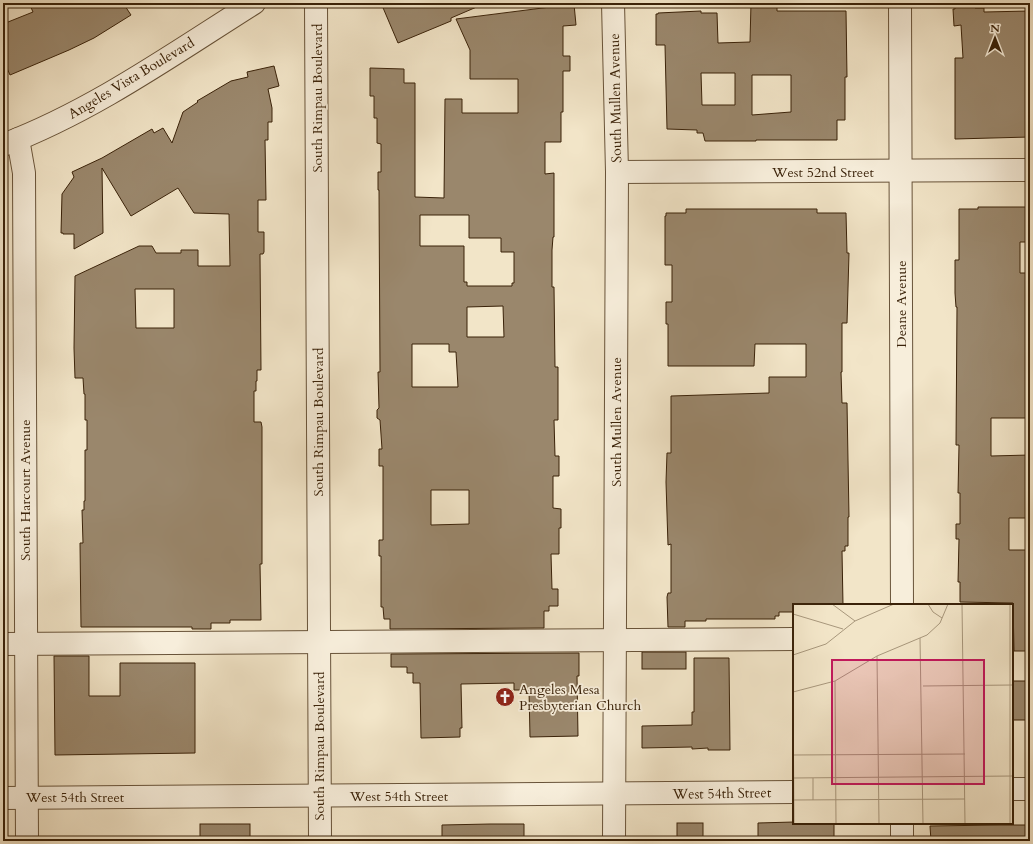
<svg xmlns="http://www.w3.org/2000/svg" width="1033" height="844" viewBox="0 0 1033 844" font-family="Cardo,serif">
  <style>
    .building { fill: #9a876c; stroke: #3a2209; fill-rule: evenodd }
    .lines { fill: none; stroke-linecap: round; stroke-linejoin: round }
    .minor-casing { stroke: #685339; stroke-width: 24 }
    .minor { stroke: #f7eedb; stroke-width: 22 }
    .labels { text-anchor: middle; stroke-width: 3.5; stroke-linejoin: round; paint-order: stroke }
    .street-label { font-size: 14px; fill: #3a2209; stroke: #f7eedb }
    .poi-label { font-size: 14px; fill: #3a2209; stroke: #f7eedb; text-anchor: start }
    .inset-road { fill: none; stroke: #a8977c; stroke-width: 1 }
    .view { fill: #c2185b; fill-opacity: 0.15; stroke: #c2185b; stroke-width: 2 }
    .inset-edge { fill: none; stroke: #3a2209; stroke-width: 2 }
  </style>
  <rect width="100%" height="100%" fill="#f2e5c8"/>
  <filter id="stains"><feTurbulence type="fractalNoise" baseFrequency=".005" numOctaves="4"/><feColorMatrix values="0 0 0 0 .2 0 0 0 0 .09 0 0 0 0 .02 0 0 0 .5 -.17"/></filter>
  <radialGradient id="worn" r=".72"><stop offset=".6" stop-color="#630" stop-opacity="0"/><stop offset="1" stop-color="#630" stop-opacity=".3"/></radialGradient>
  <!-- building -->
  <g class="building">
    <path d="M29 3H123L131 15 94 38 69 50 10 75 3 59V24L33 12Z"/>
    <path d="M381 3H486L451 18V21L398 43Z"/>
    <path d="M751 3H777V11H846L847 77H845V120H837V140H756V141H705L703 133H697V130L667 129 665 45H656V14H658V13L701 11V13H717L718 43 750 42ZM701 73H735V105H702ZM752 75H791V112L752 115Z"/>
    <path d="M955 3H975V8H984V12L1030 11V137L955 139V58H963L961 25 954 26 953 9H955Z"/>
    <path d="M574 4 576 25 563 26V56H570V71H563V112H561V142H545V174L554 173V237H553L552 250V287H554L555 367H558V420H554L555 456H559V476H553V508L561 509V528H559V554H551L552 589H558V606H549V611H544V628L390 629V619H384L383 607H381V556H379V540H383V466H379V449H382L380 420 377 418V410L379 408 378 372H380L379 190H378V172H381V144L377 143V118H374V96H370V68L404 69V83H415V197L444 198 445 99H462V113H518V79H470V50L456 19ZM420 215H469V238H501V252H514V283H512V286H467V282H464V246H420ZM503 306 504 337H467V307ZM412 344H449V352H456L458 387H412ZM431 490H469V524L431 525Z"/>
    <path d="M274 66 279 86 268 89 272 108V122H268V140H265L266 200H258V232H264V252L263 254H260L261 370H257V381H256V391H254V422H261L262 427V564H260L261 620H230V623H211V629H192V627H81L80 543H83L82 510H84V501H85V450H87V420H85V394H84L83 378H75L74 348 75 276 139 246H152L156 253H181V250H198V266H230L229 214 194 213 178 188 131 216 102 168 103 233 74 249V234H63V233H61L62 194 74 177 72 172 102 158 152 129 154 133 163 128 172 143 183 112 198 102 197 101 231 81 248 77 247 72ZM135 289H174V328H136Z"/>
    <path d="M978 207H1030V242H1020V273H1030V418H991V456L1030 455V518H1009V550H1030V651H1014L1013 603 960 602V582H958L959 539H956V524H960V493H958L959 445H956L957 307H956L955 293V260H959V209H978Z"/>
    <path d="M686 209H817V213H846L847 253H849L847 323H842V372H841L842 403H847L849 517H848V546H845V551H842L843 605H794V612H779V616H775V619H706V621H685V627H668L667 597 668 593H671V544L668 545 666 482 667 453H671V396L769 393V377H806V344H755L754 366H668V324H666V302H672V265H665V216H666V213H686Z"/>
    <rect x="642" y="652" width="44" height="17"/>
    <path d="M579 653V676H577L578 736 530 737 529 690H514V683L461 684 462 728H460V737L421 738 420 683H413V673H407V667H391V654Z"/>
    <path d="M54 656H89V696H120V663H195V753L55 755Z"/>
    <path d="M694 658H729L730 750H708V748L692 749V747L642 748V726L692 725V712H694Z"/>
    <rect x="1012" y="681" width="18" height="39"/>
    <path d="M794 822 834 823V841H758V823Z"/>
    <rect x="677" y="823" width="26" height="18"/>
    <rect x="200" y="824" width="50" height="17"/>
    <path d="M490 824H524V841H442V825Z"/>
    <path d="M998 825H1030V841H931L930 826Z"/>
  </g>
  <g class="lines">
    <defs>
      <g id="minor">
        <path d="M316 3 320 841"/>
        <path d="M613 3 617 172 614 841"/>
        <path d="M900 3 902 605"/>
        <path d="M18 139 24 173 27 841"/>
        <path d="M3 145C93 111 173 54 254 3"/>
        <path d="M617 172 1030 170"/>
        <path d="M3 644 794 639"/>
        <path d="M1012 789H1030"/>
        <path d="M3 798 794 792"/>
        <path d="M902 823V841"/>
      </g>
    </defs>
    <!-- minor casing -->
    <use href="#minor" class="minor-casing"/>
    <!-- minor -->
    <use href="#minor" class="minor"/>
  </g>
  <!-- icons -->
  <defs>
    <symbol id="church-disc" viewBox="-11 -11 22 22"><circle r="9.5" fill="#8f2418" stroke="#f7eedb"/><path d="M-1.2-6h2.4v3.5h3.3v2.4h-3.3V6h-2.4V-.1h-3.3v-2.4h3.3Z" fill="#fff"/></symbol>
  </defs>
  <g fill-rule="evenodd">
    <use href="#church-disc" x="494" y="686" width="22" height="22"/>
  </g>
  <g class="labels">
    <!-- street labels -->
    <g class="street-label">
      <text transform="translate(131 78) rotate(-31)" y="5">Angeles Vista Boulevard</text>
      <text transform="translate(317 98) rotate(-90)" y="5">South Rimpau Boulevard</text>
      <text transform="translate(615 98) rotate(-91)" y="5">South Mullen Avenue</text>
      <text x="823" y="177">West 52nd Street</text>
      <text transform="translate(901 304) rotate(-90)" y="5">Deane Avenue</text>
      <text transform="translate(318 422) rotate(-90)" y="5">South Rimpau Boulevard</text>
      <text transform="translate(616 422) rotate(-90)" y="5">South Mullen Avenue</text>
      <text transform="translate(25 490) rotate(-90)" y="5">South Harcourt Avenue</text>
      <text transform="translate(319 746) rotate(-90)" y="5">South Rimpau Boulevard</text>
      <text transform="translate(722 793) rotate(-1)" y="5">West 54th Street</text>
      <text x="399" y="801">West 54th Street</text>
      <text x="75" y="802">West 54th Street</text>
    </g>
    <!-- poi labels -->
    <g class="poi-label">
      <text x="519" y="694">Angeles Mesa<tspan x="519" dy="16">Presbyterian Church</tspan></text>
    </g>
  </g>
  <!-- overview -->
  <g transform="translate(793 604)">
    <rect width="220" height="220" fill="#f2e5c8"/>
    <path class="inset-road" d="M39 0 62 17M135 0 140 8 149 14M169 0 172 220M217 0V220M0 10 50 25M127 34 130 220M0 51 33 40 62 17 101 0M84 52 86 220M42 77 43 220M130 82 219 81M0 88 42 77 84 52 134 31 147 19 155 0M0 88 1 220M0 151 172 150M0 174 220 172M20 174V196M0 196 172 195"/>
    <path class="view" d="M39 56H191V180H39Z"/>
    <rect width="220" height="220" class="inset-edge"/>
  </g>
  <!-- margin -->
  <rect width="1033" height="844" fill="none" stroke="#f2e5c8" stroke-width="16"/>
  <rect x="4" y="4" width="1025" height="836" fill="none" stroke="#3a2209" stroke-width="2"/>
  <rect x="8" y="8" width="1017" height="828" fill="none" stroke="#3a2209"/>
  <!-- north arrow -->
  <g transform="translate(995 38)" stroke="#f7eedb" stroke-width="3" paint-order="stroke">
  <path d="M0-3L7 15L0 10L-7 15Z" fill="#3a2209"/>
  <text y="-6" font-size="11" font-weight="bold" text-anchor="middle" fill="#3a2209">N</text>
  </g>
  <rect width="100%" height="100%" filter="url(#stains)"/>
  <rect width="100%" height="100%" fill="url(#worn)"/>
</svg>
